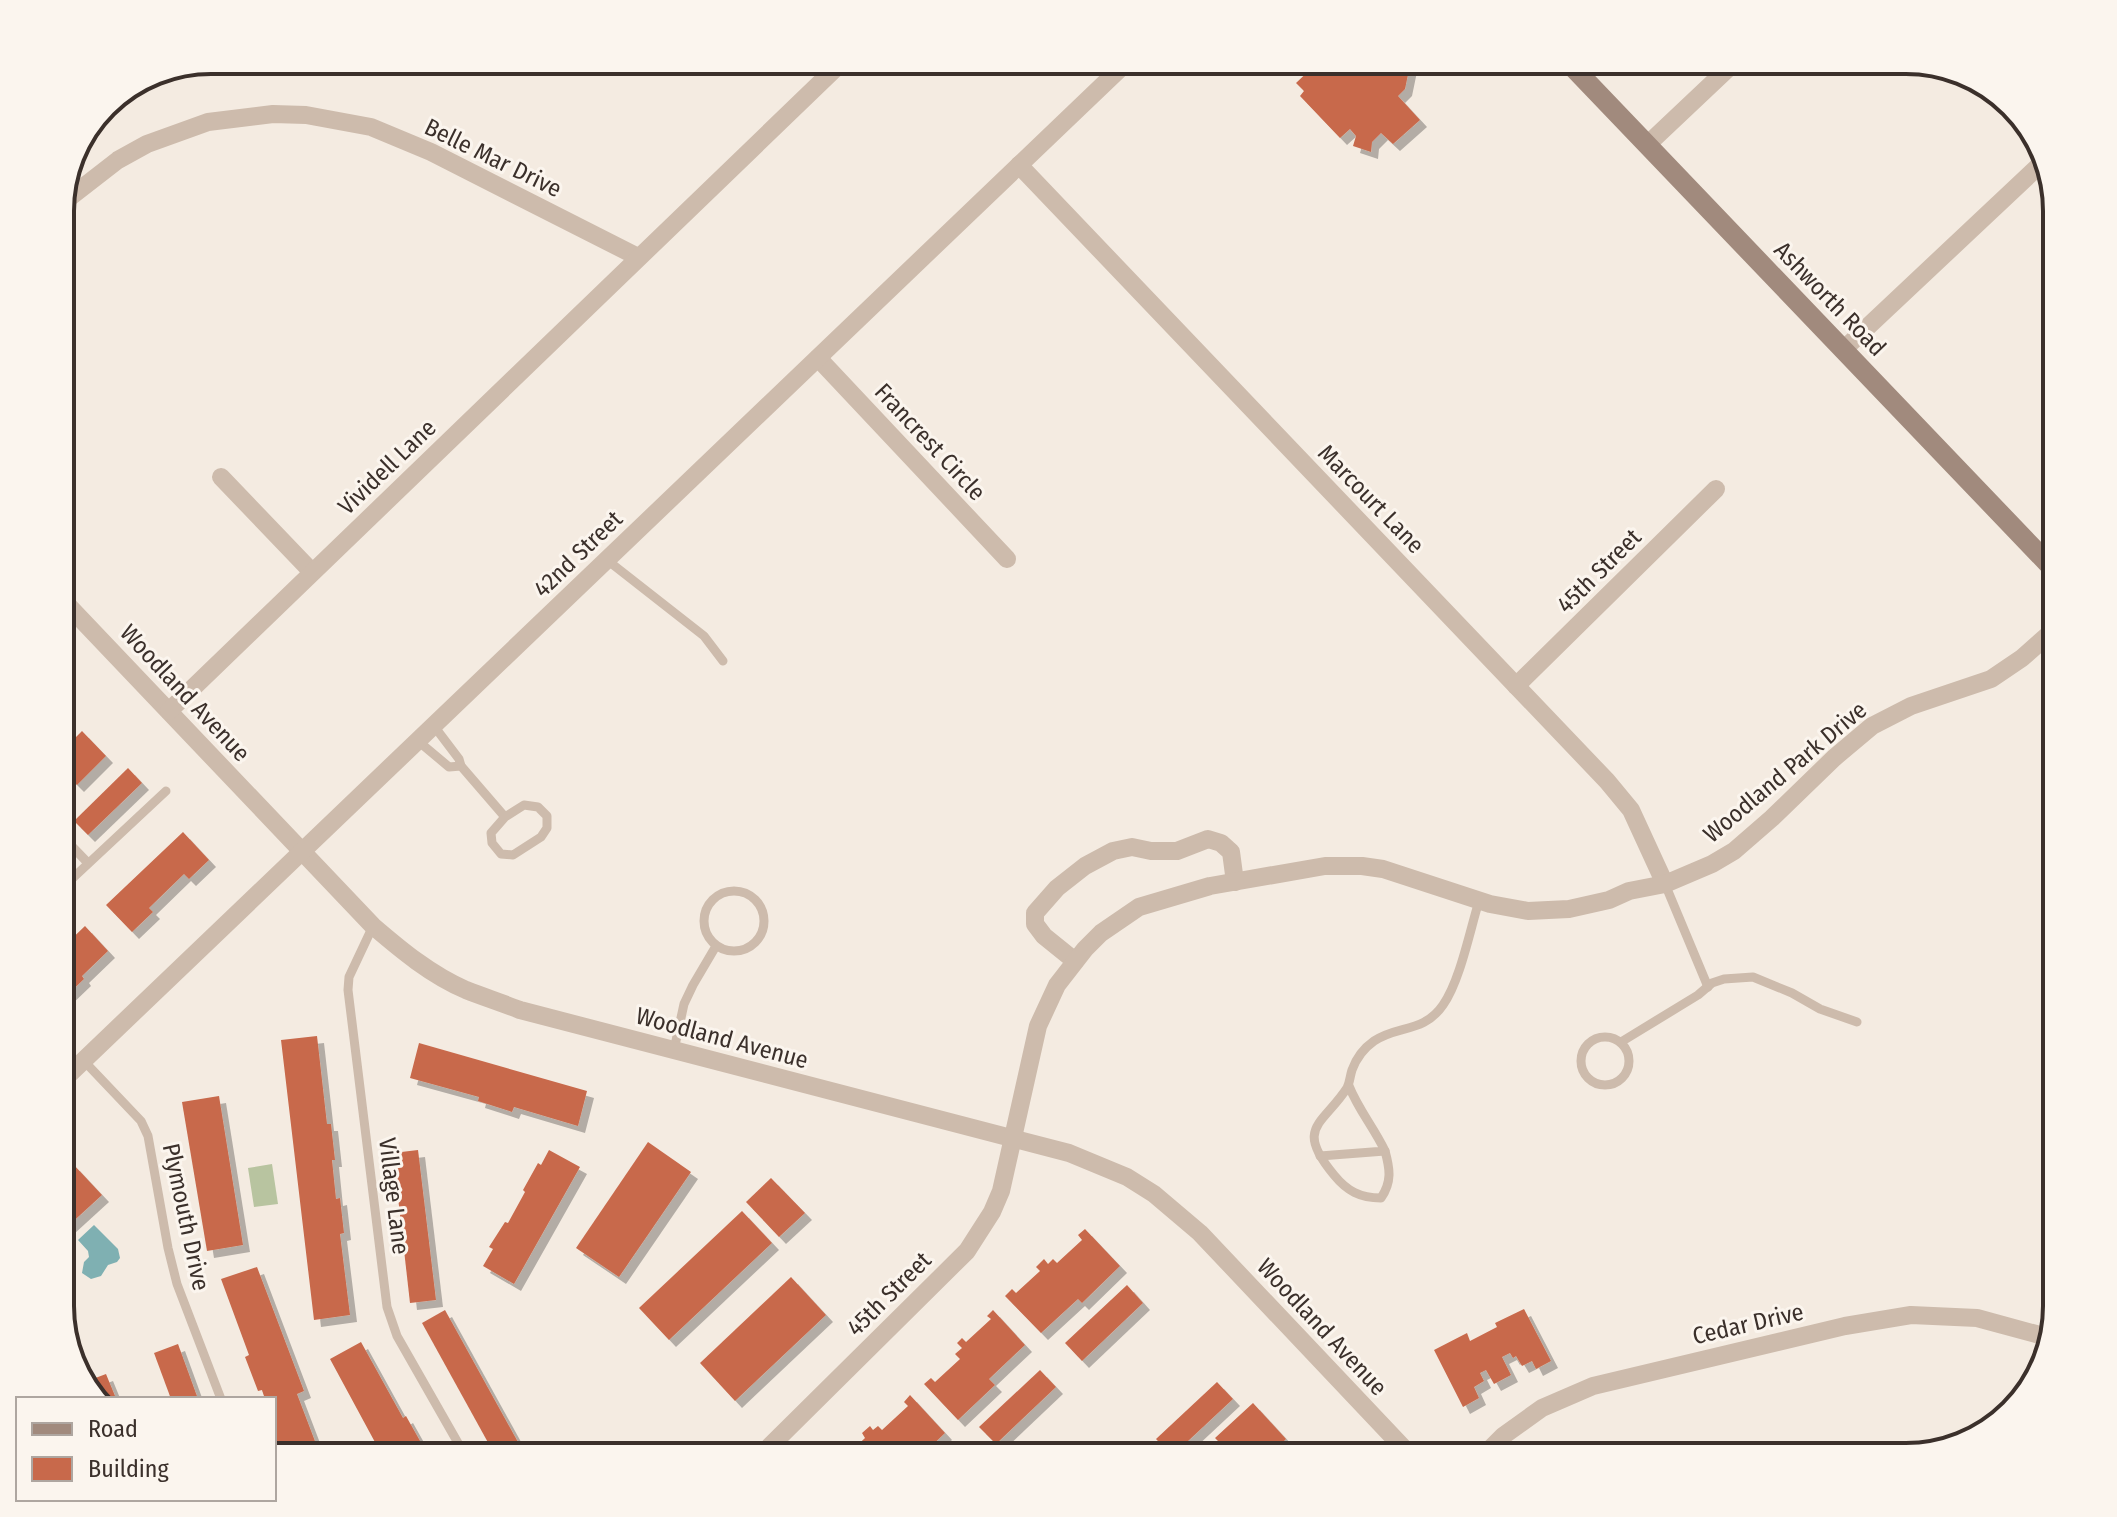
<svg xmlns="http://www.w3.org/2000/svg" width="2117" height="1517" viewBox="0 0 2117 1517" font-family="'Fira Sans Condensed',sans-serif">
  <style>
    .green { fill: #b8c4a0 }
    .water { fill: #7fb0b2 }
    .building { fill: #c8694b; filter: url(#shadow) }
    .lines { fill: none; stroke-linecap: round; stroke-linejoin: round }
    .service { stroke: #cdbbac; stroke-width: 9 }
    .minor { stroke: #cdbbac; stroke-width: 18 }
    .secondary { stroke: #a18a7d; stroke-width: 20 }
    .labels { text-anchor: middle; stroke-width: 6; stroke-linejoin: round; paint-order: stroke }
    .street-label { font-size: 24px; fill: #3b302b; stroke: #fbf5ee }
    .rim { fill: none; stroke: #3b302b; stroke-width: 4 }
  </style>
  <defs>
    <filter id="shadow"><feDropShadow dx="7" dy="7" stdDeviation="0" flood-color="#0004"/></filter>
  </defs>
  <rect width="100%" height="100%" fill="#f4ebe1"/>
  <!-- green -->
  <path class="green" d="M272 1164 278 1204 254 1207 248 1168Z"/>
  <!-- water -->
  <path class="water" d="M94 1225 118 1249 120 1258 117 1262 108 1265 101 1276 91 1279 82 1273 84 1262 89 1257 88 1251 78 1240Z"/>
  <!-- building -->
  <g class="building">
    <path d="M1310 60H1411L1405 89 1398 96 1420 120 1393 144 1381 133 1372 142 1371 152 1353 146 1356 136 1350 129 1340 138 1300 96 1304 91 1296 83 1315 65Z"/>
    <path d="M60 723 75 738 82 731 106 756 77 785 60 768Z"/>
    <path d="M128 768 142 783 88 835 74 821Z"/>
    <path d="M183 832 209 860 189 879 184 874 149 908 153 912 132 932 106 905Z"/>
    <path d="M85 926 108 951 82 976 84 979 60 1002V950Z"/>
    <path d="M317 1036 327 1124H331L335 1160H332L336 1199 340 1198 344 1233 340 1234 350 1315 314 1320 281 1040Z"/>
    <path d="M419 1043 587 1091 578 1126 514 1107 512 1112 478 1101 479 1097 410 1078Z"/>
    <path d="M219 1096 243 1245 207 1251 182 1102Z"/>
    <path d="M648 1142 691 1172 619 1277 576 1248Z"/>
    <path d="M418 1150 436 1300 410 1303 393 1153Z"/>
    <path d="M549 1150 580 1167 514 1284 483 1266 493 1249 489 1247 505 1222 508 1223 525 1192 523 1190 538 1163 541 1165Z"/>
    <path d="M73 1164 102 1195 67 1227 60 1220V1176Z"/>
    <path d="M771 1178 805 1213 779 1237 746 1202Z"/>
    <path d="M742 1211 772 1243 669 1340 639 1308Z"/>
    <path d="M1085 1229 1120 1266 1082 1303 1078 1299 1041 1333 1005 1296 1012 1289 1016 1293 1040 1271 1036 1267 1044 1259 1048 1264 1053 1259 1057 1263 1082 1240 1078 1235Z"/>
    <path d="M257 1267 304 1391 297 1394 321 1457H277L274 1450V1399H265L262 1390 258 1391 245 1357 249 1355 221 1279Z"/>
    <path d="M791 1277 826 1315 735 1401 700 1363Z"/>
    <path d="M1127 1285 1143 1303 1082 1361 1065 1343Z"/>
    <path d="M1524 1309 1551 1361 1536 1369 1532 1361 1522 1366 1516 1356 1513 1358 1510 1353 1502 1357 1511 1375 1494 1384 1486 1370 1480 1373 1484 1381 1474 1387 1479 1398 1463 1407 1434 1350 1467 1333 1470 1341 1497 1327 1495 1323Z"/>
    <path d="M445 1310 524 1453 517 1457H496L422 1323Z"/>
    <path d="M993 1310 1025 1345 989 1379 995 1385 958 1420 924 1384 931 1378 935 1382 960 1359 955 1354 962 1348 957 1343 962 1338 966 1342 991 1319 987 1316Z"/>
    <path d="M361 1342 403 1418 406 1416 424 1448 421 1450 425 1457H383L330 1359Z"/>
    <path d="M178 1344 198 1399H171L154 1353Z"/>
    <path d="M1040 1370 1056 1387 996 1444 979 1427Z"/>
    <path d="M106 1374 115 1396H118L120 1399H96L82 1383Z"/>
    <path d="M1217 1382 1233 1399 1172 1456 1156 1439Z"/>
    <path d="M910 1395 945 1433 920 1457H845L865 1438 862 1433 870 1426 873 1430 878 1426 882 1430 908 1406 904 1402Z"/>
    <path d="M1253 1403 1286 1439 1281 1444 1278 1442 1262 1457H1208L1221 1444 1215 1438Z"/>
  </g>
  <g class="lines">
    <!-- service -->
    <g class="service">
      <path d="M607 560 704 636 723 661"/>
      <path d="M434 726 459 759 461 766 505 817 524 805 538 807 547 816V828L541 837 513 855 501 854 492 843 491 833 505 817"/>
      <path d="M418 741 449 767 461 766"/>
      <path d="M60 834 88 863"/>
      <path d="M1665 884 1708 987"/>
      <path d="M60 890 166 791"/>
      <circle cx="734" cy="921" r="30"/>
      <path d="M373 926 349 977 348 990 387 1307 397 1336 466 1457"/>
      <circle cx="1605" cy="1061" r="24"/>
      <path d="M1621 1042 1698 995 1712 983 1724 979 1753 977 1792 993 1820 1009 1857 1022"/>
      <path d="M674 1050 684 1004 693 985 716 946"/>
      <path d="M84 1061 141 1121 148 1136 168 1248 177 1284 221 1399"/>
      <path d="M1385 1151C1390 1169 1392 1182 1381 1198 1360 1198 1347 1191 1334 1175 1294 1127 1323 1125 1347 1088 1350 1082 1350 1076 1352 1070 1356 1059 1364 1048 1374 1041 1397 1025 1424 1033 1443 1005 1460 981 1470 930 1479 901"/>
      <path d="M1320 1156 1385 1151C1374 1128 1358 1109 1349 1086"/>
    </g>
    <!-- minor -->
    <g class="minor">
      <path d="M1647 145 1737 60"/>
      <path d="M1019 165 1607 781 1631 810 1665 884"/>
      <path d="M60 205 118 160 147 144 208 122 273 114 306 115 371 127 431 152 638 257"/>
      <path d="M1843 350 2045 160"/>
      <path d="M818 358 1007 559"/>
      <path d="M221 477 312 572"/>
      <path d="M60 597 373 926C401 950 431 975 466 990 484 997 502 1003 520 1010L1069 1153 1127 1177 1154 1194 1200 1233 1412 1457"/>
      <path d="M1516 686 1716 489"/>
      <path d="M169 711 844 60"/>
      <path d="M1075 961 1044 936 1035 924V913L1057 888 1085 866 1113 851 1132 847 1151 851H1177L1208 839 1221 843 1231 852 1235 882"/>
      <path d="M60 1083 1129 60"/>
      <path d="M759 1457 967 1251 992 1212 1001 1191 1038 1026 1057 985 1085 949 1101 933 1139 907 1210 886 1325 866H1362L1383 869 1490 904 1528 911 1569 909 1609 900 1629 891 1665 884 1712 864 1734 851 1772 818 1834 758 1872 726 1911 706 1991 679 2022 658 2057 627"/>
      <path d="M1482 1457 1503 1436 1542 1408 1593 1386 1845 1326 1911 1315 1977 1318 2047 1337"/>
    </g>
    <!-- secondary -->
    <path class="secondary" d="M1566 60 2057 573"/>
  </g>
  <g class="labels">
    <!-- street labels -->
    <g class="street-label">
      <text transform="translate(493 158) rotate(26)" y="8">Belle Mar Drive</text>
      <text transform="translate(1830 299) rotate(46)" y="8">Ashworth Road</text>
      <text transform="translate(930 442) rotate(47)" y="8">Francrest Circle</text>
      <text transform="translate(387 467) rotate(-44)" y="8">Vividell Lane</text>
      <text transform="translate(1371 499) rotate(46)" y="8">Marcourt Lane</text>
      <text transform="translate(578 554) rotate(-44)" y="8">42nd Street</text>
      <text transform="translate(1599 571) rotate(-45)" y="8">45th Street</text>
      <text transform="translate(185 693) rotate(47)" y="8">Woodland Avenue</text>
      <text transform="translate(1785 772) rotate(-40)" y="8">Woodland Park Drive</text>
      <text transform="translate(722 1038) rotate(15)" y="8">Woodland Avenue</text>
      <text transform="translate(394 1196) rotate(83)" y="8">Village Lane</text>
      <text transform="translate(186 1217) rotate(78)" y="8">Plymouth Drive</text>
      <text transform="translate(889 1294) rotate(-45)" y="8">45th Street</text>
      <text transform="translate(1748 1324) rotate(-13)" y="8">Cedar Drive</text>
      <text transform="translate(1322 1327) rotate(47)" y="8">Woodland Avenue</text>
    </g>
  </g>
  <!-- crop -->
  <path d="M0 0H2117V1517H0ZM211 74H1906A137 137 0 0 1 2043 211V1306A137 137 0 0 1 1906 1443H211A137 137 0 0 1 74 1306V211A137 137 0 0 1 211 74Z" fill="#fbf5ee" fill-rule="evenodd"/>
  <path class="rim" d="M211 74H1906A137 137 0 0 1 2043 211V1306A137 137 0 0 1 1906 1443H211A137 137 0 0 1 74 1306V211A137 137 0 0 1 211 74Z"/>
  <!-- legend -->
  <rect x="16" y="1397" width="260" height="104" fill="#fbf5ee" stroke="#aea6a0" stroke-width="2"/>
  <rect x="32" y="1423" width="40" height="12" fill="#a18a7d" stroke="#aea6a0" stroke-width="2"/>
  <text x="88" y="1437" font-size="24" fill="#3b302b">Road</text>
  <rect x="32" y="1457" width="40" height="24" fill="#c8694b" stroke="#aea6a0" stroke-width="2"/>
  <text x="88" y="1477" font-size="24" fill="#3b302b">Building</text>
</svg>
